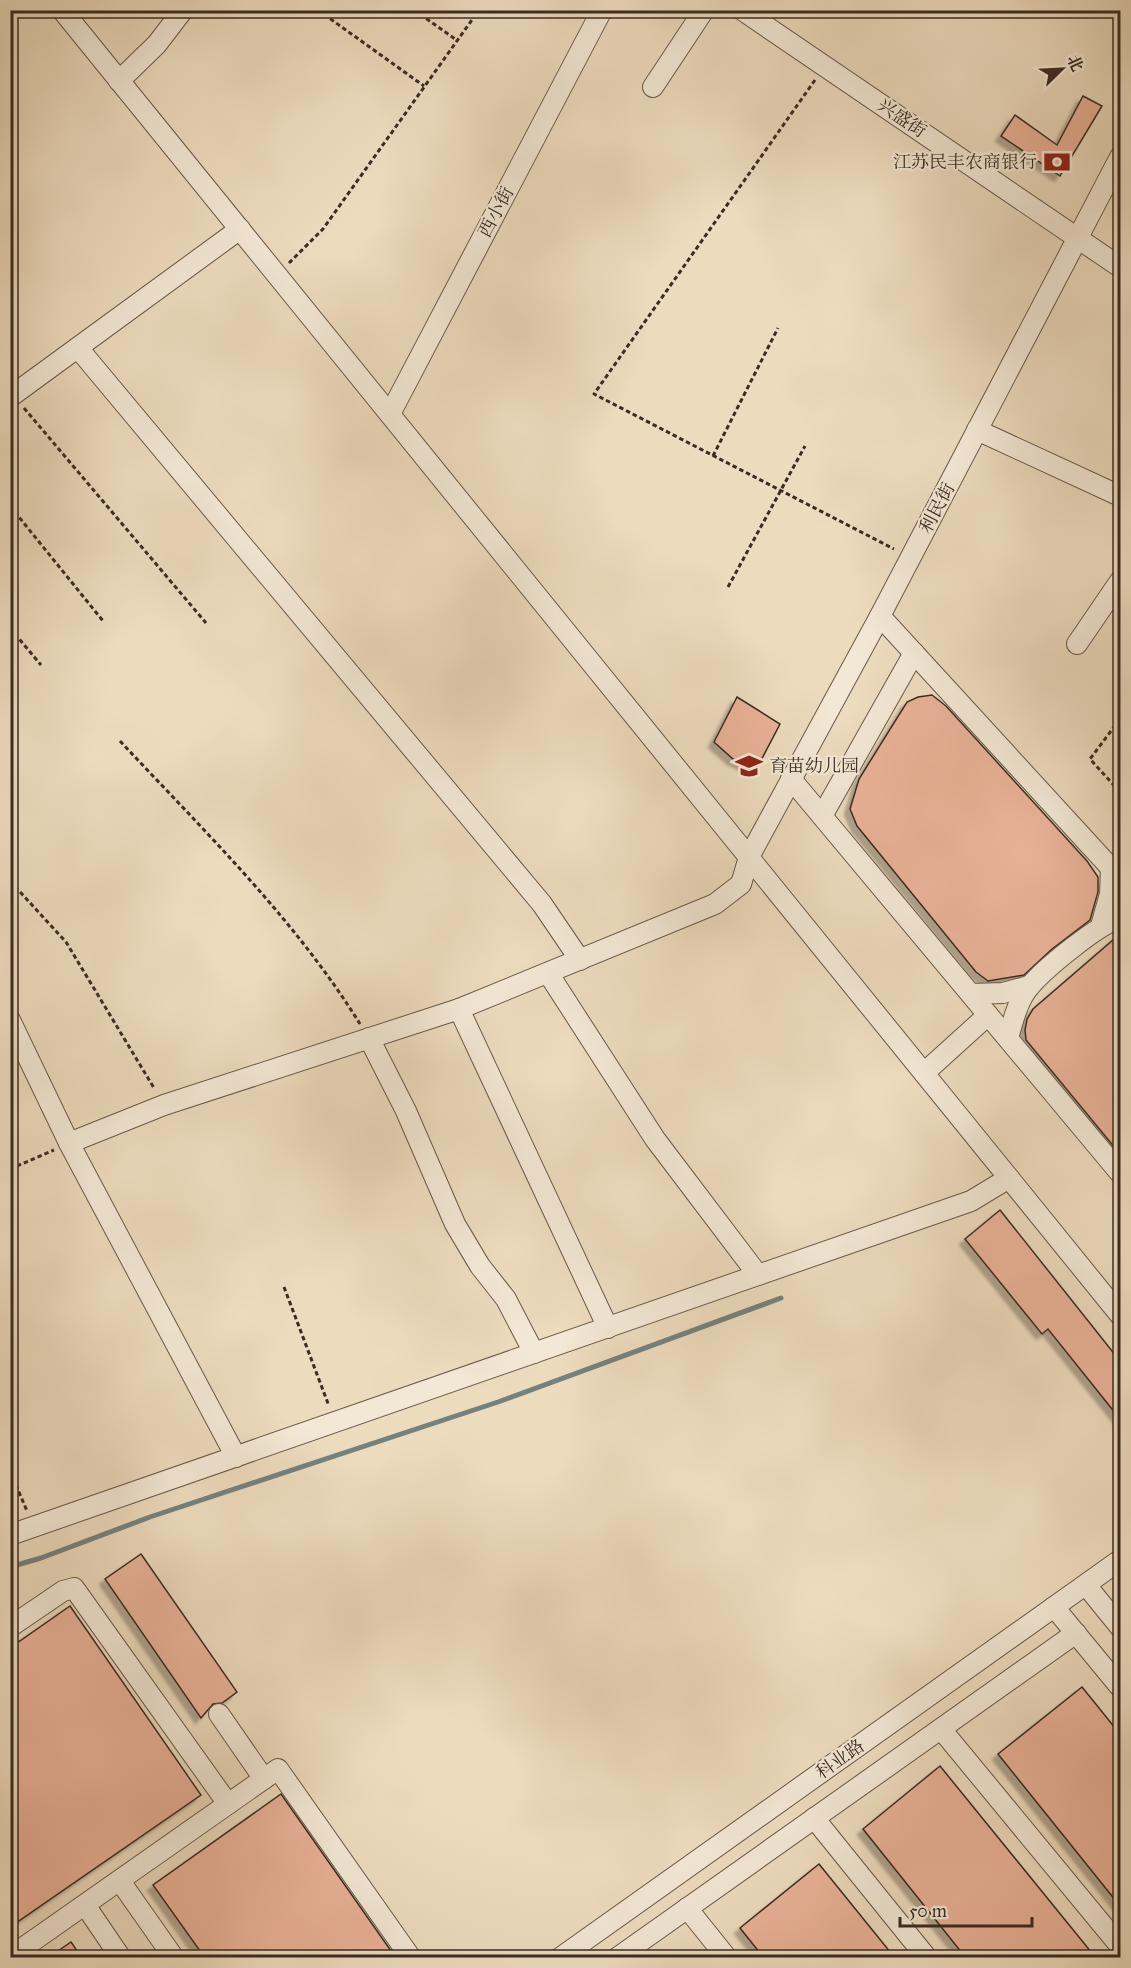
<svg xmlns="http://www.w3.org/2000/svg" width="1131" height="1968" viewBox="0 0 1131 1968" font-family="'IM FELL Great Primer','Noto Serif SC',serif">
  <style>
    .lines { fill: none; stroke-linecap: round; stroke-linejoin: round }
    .stream { stroke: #76817e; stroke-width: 5 }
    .building { fill: #e9b197; stroke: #3b2c23; stroke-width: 1.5; filter: url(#shadow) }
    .minor-casing { stroke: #68584a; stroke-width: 22 }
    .path { stroke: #3b2c23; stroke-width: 3; stroke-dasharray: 4.5 3; stroke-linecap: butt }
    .minor { stroke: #f3e8d5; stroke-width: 20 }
    .labels { text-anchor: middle; stroke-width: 4.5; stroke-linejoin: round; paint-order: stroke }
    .street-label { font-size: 18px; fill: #3b2c23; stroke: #f3e8d5 }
    .poi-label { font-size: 18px; fill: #3b2c23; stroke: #f3e8d5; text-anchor: end }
  </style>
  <defs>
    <filter id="shadow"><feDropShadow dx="-5.5" dy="5.5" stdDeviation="1.5" flood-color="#0004"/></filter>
  </defs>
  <rect width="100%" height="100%" fill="#eddbbe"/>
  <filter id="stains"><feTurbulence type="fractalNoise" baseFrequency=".00333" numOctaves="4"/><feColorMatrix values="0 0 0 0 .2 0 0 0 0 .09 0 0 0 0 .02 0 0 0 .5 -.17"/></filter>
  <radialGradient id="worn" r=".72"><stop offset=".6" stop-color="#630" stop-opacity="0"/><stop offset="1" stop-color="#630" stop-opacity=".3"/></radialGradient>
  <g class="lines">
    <!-- stream -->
    <path class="stream" d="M10 1567 41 1558 150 1517 498 1402 781 1298"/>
  </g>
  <!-- building -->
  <g class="building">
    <path d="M1083 96 1102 106 1060 176 1001 136 1015 115 1057 145Z"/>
    <path d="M932 695 946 706 1087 861 1098 877V892L1090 920 1052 949 1024 975 988 981 976 972 857 826 850 809 859 779 907 702 918 697Z"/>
    <path d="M737 697 780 724 756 770 733 759 714 742Z"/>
    <path d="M1120 934V1154L1026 1040 1025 1030 1027 1019 1033 1009Z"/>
    <path d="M1000 1210 1120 1361V1419L1048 1329 1042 1334 965 1239Z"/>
    <path d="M141 1554 237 1692 222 1703 213 1704 201 1718 105 1579Z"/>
    <path d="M70 1606 201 1795 10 1927V1648Z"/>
    <path d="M1082 1687 1120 1734V1906L998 1754Z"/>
    <path d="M940 1766 1096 1958H966L863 1829Z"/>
    <path d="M281 1794 396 1958H205L153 1885Z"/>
    <path d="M819 1864 895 1958H764L740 1928Z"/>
    <path d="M71 1942 82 1958H48Z"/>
  </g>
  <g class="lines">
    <defs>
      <g id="minor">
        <path d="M62 10 1120 1315"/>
        <path d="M742 10 1120 267"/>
        <path d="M119 81 157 44 183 10"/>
        <path d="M653 87 704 10"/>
        <path d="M78 348 542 904 580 960"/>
        <path d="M10 397 240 229"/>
        <path d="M390 414 602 10"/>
        <path d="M977 430 1120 496"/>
        <path d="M880 616 1120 878"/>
        <path d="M1077 644 1120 581"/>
        <path d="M791 779 1120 1173"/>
        <path d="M822 816 914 653"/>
        <path d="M1101 926 1110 894 1111 867"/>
        <path d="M548 973 655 1139 758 1275"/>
        <path d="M971 994 1003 993 1029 986"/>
        <path d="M459 1009 608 1328"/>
        <path d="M10 1020 69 1143 236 1457"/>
        <path d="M369 1038 406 1111 455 1224 480 1266 506 1299 534 1353"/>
        <path d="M1008 1038C1013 1021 1018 999 1030 986 1045 968 1099 924 1120 918"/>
        <path d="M924 1073 988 1015"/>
        <path d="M69 1143 164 1105 459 1009 715 904 741 884 749 857 880 616 1120 157"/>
        <path d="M10 1535 971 1201 1009 1178"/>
        <path d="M1086 1585 1120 1627"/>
        <path d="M1054 1607 1120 1687"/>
        <path d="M10 1627 63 1591 74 1588 228 1804"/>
        <path d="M219 1714 264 1779"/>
        <path d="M941 1729 1120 1946"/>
        <path d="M814 1818 927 1958"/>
        <path d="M120 1881 174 1958"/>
        <path d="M85 1905 121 1958"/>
        <path d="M687 1908 727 1958"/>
        <path d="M10 1957 278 1769 411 1958"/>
        <path d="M560 1958 1120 1560"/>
        <path d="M617 1958 1076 1633"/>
      </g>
    </defs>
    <!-- minor casing -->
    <use href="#minor" class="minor-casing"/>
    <!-- path -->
    <g class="path">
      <path d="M318 10 424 86"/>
      <path d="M414 10 458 41"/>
      <path d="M815 80 594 394 894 549"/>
      <path d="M289 263 323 229 479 10"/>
      <path d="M24 408 206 623"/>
      <path d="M713 456 778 328"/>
      <path d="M10 506 103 621"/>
      <path d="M728 587 805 446"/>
      <path d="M10 628 41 665"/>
      <path d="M1120 719 1090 759 1120 792"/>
      <path d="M120 741C204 831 295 919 360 1024"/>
      <path d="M10 881 66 942 154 1088"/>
      <path d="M10 1169 54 1150"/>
      <path d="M284 1287 329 1406"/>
      <path d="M10 1471 27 1511"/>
    </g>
    <!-- minor -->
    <use href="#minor" class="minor"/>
  </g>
  <!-- icons -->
  <defs>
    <symbol id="bank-bare" viewBox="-9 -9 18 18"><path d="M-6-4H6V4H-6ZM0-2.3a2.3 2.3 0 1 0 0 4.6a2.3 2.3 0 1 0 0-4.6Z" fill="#8f2418" stroke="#f3e8d5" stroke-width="2.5" paint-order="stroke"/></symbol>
    <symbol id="school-bare" viewBox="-9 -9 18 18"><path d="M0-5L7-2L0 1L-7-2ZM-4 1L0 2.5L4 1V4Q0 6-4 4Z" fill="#8f2418" stroke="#f3e8d5" stroke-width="2.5" paint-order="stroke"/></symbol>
  </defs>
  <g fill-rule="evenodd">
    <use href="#bank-bare" x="1038" y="143" width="38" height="38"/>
    <use href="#school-bare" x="730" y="747" width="38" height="38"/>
  </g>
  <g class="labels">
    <!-- street labels -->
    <g class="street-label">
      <text transform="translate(902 118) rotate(34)" y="6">兴盛街</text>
      <text transform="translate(496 212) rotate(-62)" y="6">西小街</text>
      <text transform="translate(937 508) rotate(-62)" y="6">利民街</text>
      <text transform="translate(840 1759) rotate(-35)" y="6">科业路</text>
    </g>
    <!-- poi labels -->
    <g class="poi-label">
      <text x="1037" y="168">江苏民丰农商银行</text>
      <text x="769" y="772" text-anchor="start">育苗幼儿园</text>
    </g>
  </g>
  <!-- margin -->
  <rect width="1131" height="1968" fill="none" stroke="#eddbbe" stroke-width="36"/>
  <rect x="12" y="12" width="1107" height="1944" fill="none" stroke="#3b2c23" stroke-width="3"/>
  <rect x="18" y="18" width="1095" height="1932" fill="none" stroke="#3b2c23" stroke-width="1.5"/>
  <!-- north arrow -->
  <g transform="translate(1062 69) rotate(66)" stroke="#f3e8d5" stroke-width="4.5" paint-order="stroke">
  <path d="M0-4.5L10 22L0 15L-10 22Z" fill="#3b2c23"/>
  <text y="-9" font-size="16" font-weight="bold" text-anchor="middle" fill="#3b2c23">北</text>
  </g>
  <!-- scale -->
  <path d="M900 1917v9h132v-9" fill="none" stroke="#3b2c23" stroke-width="3"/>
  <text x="909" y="1917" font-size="18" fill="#3b2c23" stroke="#f3e8d5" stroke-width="4.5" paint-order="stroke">50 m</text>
  <rect width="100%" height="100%" filter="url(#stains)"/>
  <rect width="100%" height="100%" fill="url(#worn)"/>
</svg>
